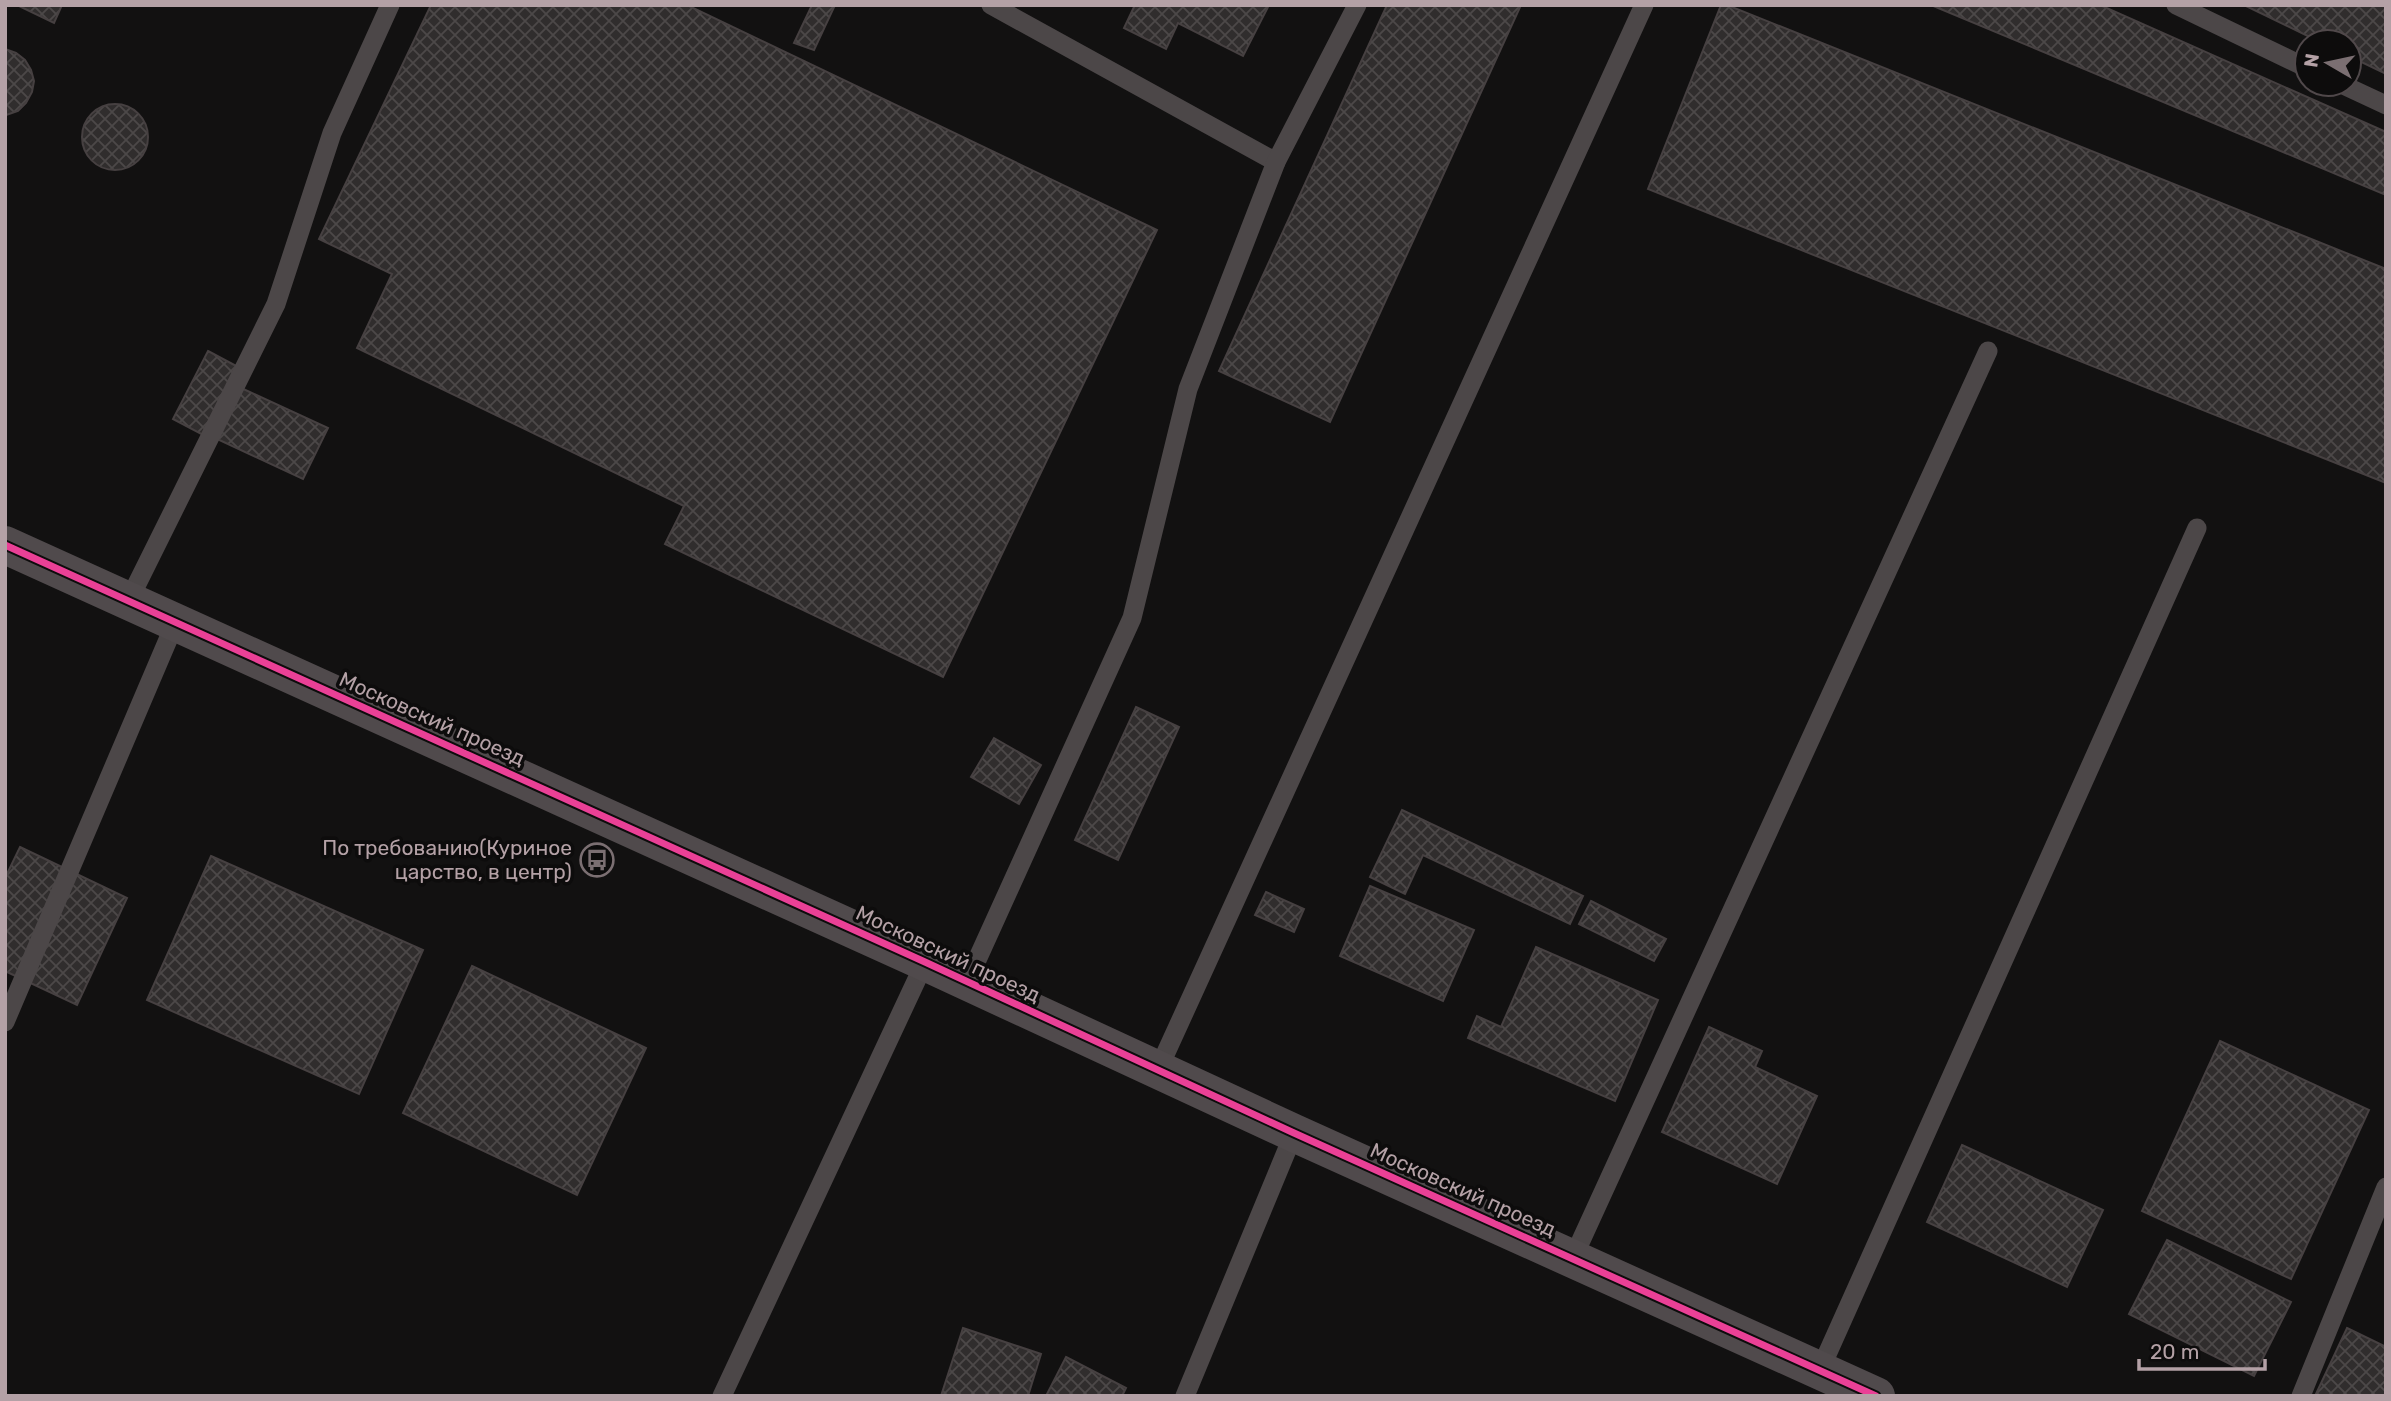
<svg xmlns="http://www.w3.org/2000/svg" width="2391" height="1401" viewBox="0 0 2391 1401" font-family="Rubik,sans-serif">
  <style>
    .building { fill: url(#building-cross-hatch); stroke: #464041; stroke-width: 2 }
    .lines { fill: none; stroke-linecap: round; stroke-linejoin: round }
    .lane { stroke: #4c4748; stroke-width: 19 }
    .secondary { stroke: #504a4c; stroke-width: 38 }
    .cycleway-casing { stroke: #0d0c0c; stroke-width: 11 }
    .cycleway { stroke: #ea4096; stroke-width: 7 }
    .labels { text-anchor: middle; stroke-width: 7; stroke-linejoin: round; paint-order: stroke }
    .street-label { font-size: 21px; fill: #b4a1a6; stroke: #0d0c0c }
    .poi-label { font-size: 21px; fill: #b4a1a6; stroke: #0d0c0c; text-anchor: end }
  </style>
  <defs>
    <pattern id="building-cross-hatch" width="8" height="8" patternUnits="userSpaceOnUse" patternTransform="scale(1.75)"><rect width="8" height="8" fill="#302d2d"/><path d="M0 0l8 8M0 8l8-8" fill="none" stroke="#4c4848"/></pattern>
  </defs>
  <rect width="100%" height="100%" fill="#121111"/>
  <!-- building -->
  <g class="building">
    <path d="M17 5H62L54 23Z"/>
    <path d="M431 5H687L1157 230 943 677 665 544 684 506 357 348 392 274 319 239Z"/>
    <path d="M812 5H835L814 50 794 43Z"/>
    <path d="M1131 5H1269L1243 56 1178 23 1166 49 1124 28 1134 7Z"/>
    <path d="M1387 5H1521L1330 422 1219 371Z"/>
    <path d="M1721 5H1727L2386 269V483L1648 189Z"/>
    <path d="M1931 5H2100L2386 132V195Z"/>
    <path d="M2244 5H2386V74L2349 56V42H2320Z"/>
    <path d="M5 49 16 53 25 60 31 70 34 81 32 92 26 103 18 111 6 115Z"/>
    <circle cx="115" cy="137" r="33"/>
    <path d="M208 351 240 368 205 436 173 419Z"/>
    <path d="M239 387 328 428 303 479 215 438Z"/>
    <path d="M1136 707 1179 727 1118 860 1075 840Z"/>
    <path d="M994 738 1041 765 1019 804 971 777Z"/>
    <path d="M1402 810 1583 896 1570 924 1423 855 1405 894 1370 877Z"/>
    <path d="M20 847 127 898 77 1005 5 971V878Z"/>
    <path d="M211 856 423 950 359 1094 147 1000Z"/>
    <path d="M1370 886 1474 930 1443 1001 1340 956Z"/>
    <path d="M1266 892 1304 909 1294 932 1255 915Z"/>
    <path d="M1591 901 1666 939 1654 961 1579 924Z"/>
    <path d="M1536 947 1658 1000 1615 1101 1468 1038 1477 1016 1501 1027Z"/>
    <path d="M472 966 646 1048 577 1195 403 1113Z"/>
    <path d="M1709 1027 1762 1051 1755 1067 1817 1096 1777 1184 1662 1132Z"/>
    <path d="M2220 1041 2369 1110 2291 1279 2142 1211Z"/>
    <path d="M1962 1145 2103 1210 2067 1287 1927 1222Z"/>
    <path d="M2167 1240 2291 1302 2254 1376 2129 1314Z"/>
    <path d="M963 1328 1041 1354 1028 1396H941Z"/>
    <path d="M2347 1328 2386 1347V1396H2315Z"/>
    <path d="M1066 1357 1126 1388 1122 1396H1046Z"/>
  </g>
  <g class="lines">
    <!-- lane -->
    <g class="lane">
      <path d="M991 5 1276 162"/>
      <path d="M2176 5 2307 68"/>
      <path d="M2341 84 2386 105"/>
      <path d="M129 600 276 304 332 133 390 5"/>
      <path d="M967 982 1132 618 1188 389 1276 162 1357 5"/>
      <path d="M5 1022 176 621"/>
      <path d="M1158 1070 1644 5"/>
      <path d="M1573 1258 1988 351"/>
      <path d="M1820 1370 2197 528"/>
      <path d="M722 1396 925 962"/>
      <path d="M1185 1396 1294 1133"/>
      <path d="M2301 1396 2386 1187"/>
    </g>
    <!-- secondary -->
    <path class="secondary" d="M5 545 925 962 1294 1133 1876 1396"/>
    <defs>
      <path id="cycleway" d="M5 545 925 962 1294 1133 1876 1396"/>
    </defs>
    <!-- cycleway casing -->
    <use href="#cycleway" class="cycleway-casing"/>
    <!-- cycleway -->
    <use href="#cycleway" class="cycleway"/>
  </g>
  <!-- icons -->
  <defs>
    <symbol id="bus-ring" viewBox="-11 -11 22 22"><circle r="9.5" fill="#0d0c0c" stroke="#7b6f72" stroke-width="1.5"/><path d="M-5-6H5V4H4V6H2V4H-2V6H-4V4H-5ZM-3.5-4V0h7V-4ZM-3.5 1.2v1.5H-2V1.2ZM2 1.2v1.5H3.5V1.2Z" fill="#7b6f72"/></symbol>
  </defs>
  <g fill-rule="evenodd">
    <use href="#bus-ring" x="578" y="841" width="38" height="38"/>
  </g>
  <g class="labels">
    <!-- street labels -->
    <g class="street-label">
      <text transform="translate(432 719) rotate(24)" y="7">Московский проезд</text>
      <text transform="translate(948 954) rotate(25)" y="7">Московский проезд</text>
      <text transform="translate(1463 1190) rotate(24)" y="7">Московский проезд</text>
    </g>
    <!-- poi labels -->
    <g class="poi-label">
      <text x="572" y="855">По требованию(Куриное<tspan x="572" dy="24">царство, в центр)</tspan></text>
    </g>
  </g>
  <!-- border -->
  <rect width="2391" height="1401" fill="none" stroke="#b4a1a6" stroke-width="14"/>
  <!-- north arrow -->
  <g transform="translate(2328 63) rotate(279)"><circle r="33" fill="#0d0c0c" stroke="#50484a" stroke-width="2"/>
  <path d="M0-5L12 26L0 18L-12 26Z" fill="#7b6f72"/>
  <text y="-10" font-size="19" font-weight="bold" text-anchor="middle" fill="#b4a1a6">N</text>
  </g>
  <!-- scale -->
  <path d="M2139 1359v10h126v-10" fill="none" stroke="#b4a1a6" stroke-width="3.5"/>
  <text x="2150" y="1359" font-size="21" fill="#b4a1a6" stroke="#0d0c0c" stroke-width="5" paint-order="stroke">20 m</text>
</svg>
